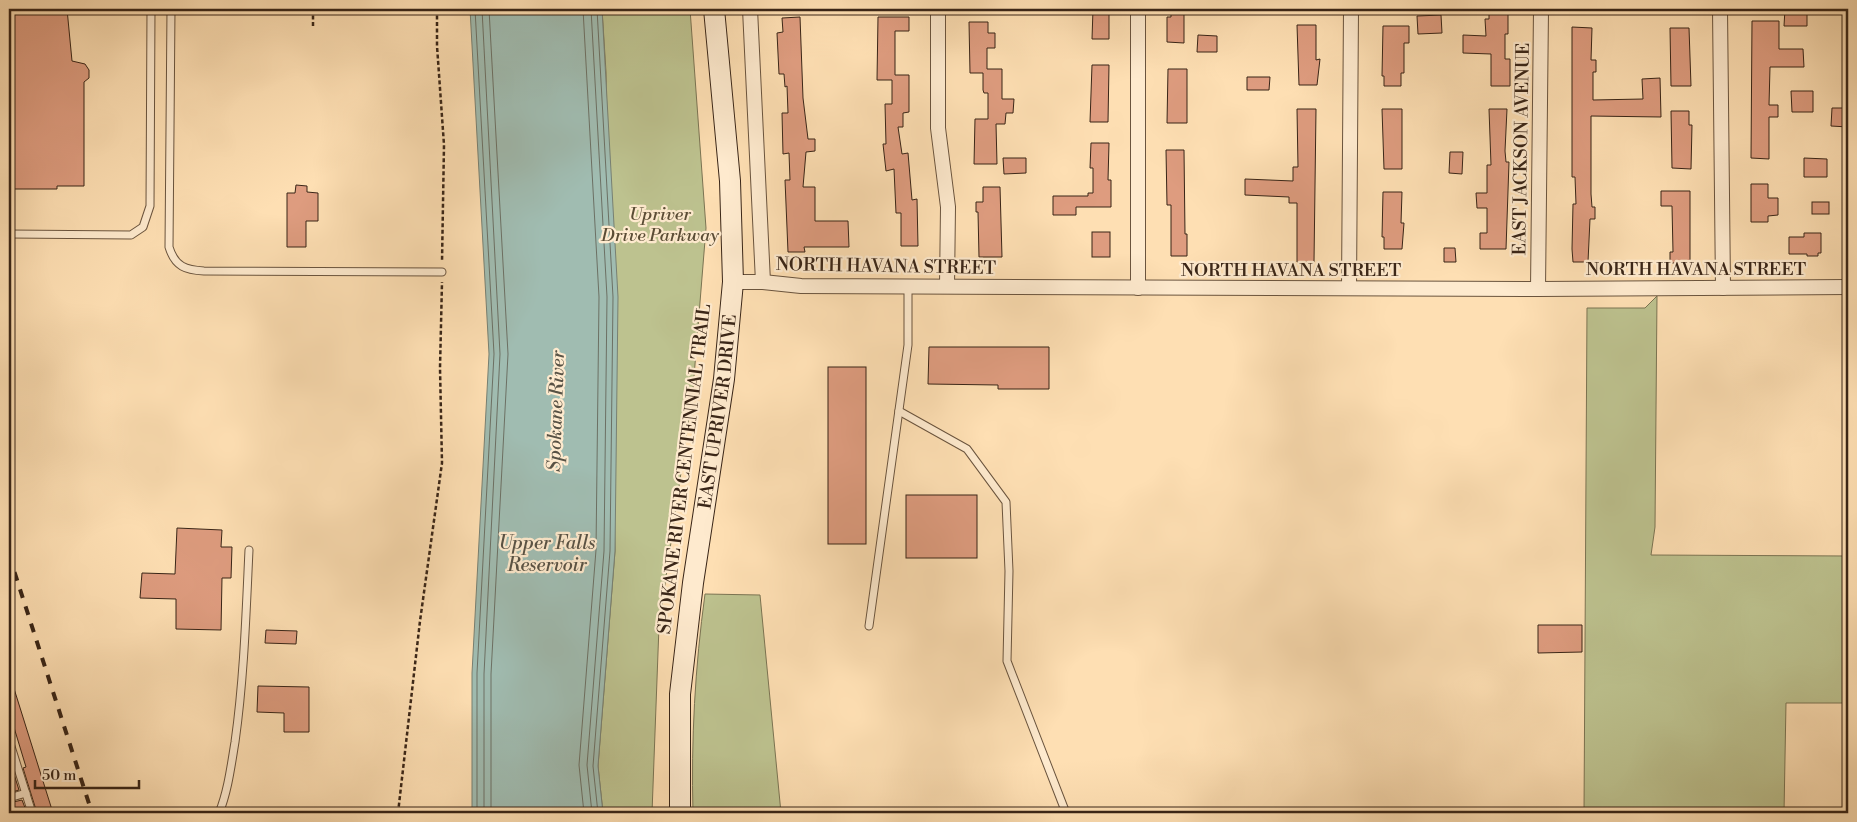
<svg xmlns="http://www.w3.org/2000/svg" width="1857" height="822" viewBox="0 0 1857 822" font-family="'Libre Bodoni',serif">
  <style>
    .green { fill: #bdc28f; stroke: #7b7453 }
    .water { fill: #a0bcb1; stroke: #778073 }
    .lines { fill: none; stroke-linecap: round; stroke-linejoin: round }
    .shore { stroke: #6c7064; stroke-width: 1 }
    .building { fill: #de9c7f; stroke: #392517 }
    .lane-casing { stroke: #6a543e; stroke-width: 9 }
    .street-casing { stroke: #6a543e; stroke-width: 16 }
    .secondary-casing { stroke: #392517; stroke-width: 22 }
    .path { stroke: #392517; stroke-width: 2.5; stroke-dasharray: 4 2.5; stroke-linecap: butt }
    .lane { stroke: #feeace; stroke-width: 7 }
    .street { stroke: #feeace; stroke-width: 14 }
    .secondary { stroke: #feeace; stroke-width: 20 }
    .rail { stroke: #392517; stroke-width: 4; stroke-dasharray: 9 9; stroke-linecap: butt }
    .labels { text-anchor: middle; stroke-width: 4.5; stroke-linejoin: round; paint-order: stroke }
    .street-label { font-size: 18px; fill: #392517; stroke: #feeace }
    .park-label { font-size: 18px; font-style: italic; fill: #5a4c35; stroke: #feeace }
    .water-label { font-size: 19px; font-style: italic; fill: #585245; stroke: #feeace }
  </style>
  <rect width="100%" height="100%" fill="#fedfb3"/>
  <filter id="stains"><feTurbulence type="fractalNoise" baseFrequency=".004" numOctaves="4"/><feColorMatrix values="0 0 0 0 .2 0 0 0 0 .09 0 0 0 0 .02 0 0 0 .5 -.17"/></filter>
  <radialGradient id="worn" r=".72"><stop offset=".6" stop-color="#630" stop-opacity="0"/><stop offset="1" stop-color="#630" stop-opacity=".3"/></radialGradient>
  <!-- green -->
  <g class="green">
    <path d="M602 9H690L706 228 693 389 659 626 652 813H603L598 766 615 551 606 72Z"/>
    <path d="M1657 296 1655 527 1651 555 1848 556V703H1786L1784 813H1584L1587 308H1645Z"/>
    <path d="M705 594 760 595 781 813H693C691 740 695 667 705 594Z"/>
  </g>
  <!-- water -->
  <path class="water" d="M470 9H602L618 297 615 551 598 766 603 813H472V673L489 354Z"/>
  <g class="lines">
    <!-- shore -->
    <g class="shore">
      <path d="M475 9 494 354 477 673V813"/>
      <path d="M482 9 500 354 484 674V813"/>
      <path d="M489 9 508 354 491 674V813"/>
      <path d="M583 9 599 297 596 550 579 765 584 813"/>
      <path d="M591 9 607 297 604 551 587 765 592 813"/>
      <path d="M597 9 613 297 610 551 593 766 598 813"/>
    </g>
  </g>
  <!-- building -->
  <g class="building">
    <path d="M34 9H67L72 61 85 64 89 70V78L84 82V186H57V189H9V11Z"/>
    <path d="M1093 9H1109V39H1092Z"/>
    <path d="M1171 9H1184V43L1167 42V17H1171Z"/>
    <path d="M1489 9H1508V34H1505V59H1510V86H1491V54L1463 53V35L1486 36 1485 19H1489Z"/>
    <path d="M1785 9H1807V26H1784Z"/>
    <path d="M1441 15 1442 33 1418 34 1417 16Z"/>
    <path d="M800 17 803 98 808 139H815V151L806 152 803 187H815V221H848L849 247H804L805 252H788L785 180H790L789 153 783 154 782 113H788L787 86 785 87 784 74H779L777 33 783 32 782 18Z"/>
    <path d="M878 17H909V31H895V75H909V112L903 113V127H898L902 154 908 153 912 200 917 199 918 246H901V213H896L894 169 886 171 883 144H886L885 104H892V80H877Z"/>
    <path d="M1752 21H1779V49H1803L1804 67H1770L1769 105H1778V117H1769V159L1751 158Z"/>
    <path d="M969 22H988V33H995V48H987V69H1002V99H1014L1013 113H1006L1005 124H996L997 164H974L975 119H988V93H984L983 90V73H970Z"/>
    <path d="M1297 25H1316V60L1320 59 1317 85H1299Z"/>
    <path d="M1383 26H1409V43H1404V73H1401V86H1384V76H1382Z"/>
    <path d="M1572 27 1592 28 1591 60H1596V72H1593V100L1643 99 1642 79 1660 78 1661 117 1591 116V194L1592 207H1595V219H1590L1588 262H1573L1572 249 1573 204H1576L1575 177H1572Z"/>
    <path d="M1670 28H1689L1691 86H1671Z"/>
    <path d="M1198 35 1217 36V52H1197Z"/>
    <path d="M1092 65H1109L1108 122H1090Z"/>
    <path d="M1168 69H1187V123H1167Z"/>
    <path d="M1247 77H1270L1269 90H1247Z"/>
    <path d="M1791 91H1813V112H1792Z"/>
    <path d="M1832 108H1848V127L1831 126Z"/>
    <path d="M1297 109H1316L1314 262H1297V203H1289V197L1245 195V179L1293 181V167H1298Z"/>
    <path d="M1382 109H1402V169H1384Z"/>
    <path d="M1489 109H1507L1505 151 1506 162H1509L1506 249H1480V233H1487V208H1477L1476 193H1487V165H1491Z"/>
    <path d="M1671 111H1689V125H1692L1691 169 1672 168Z"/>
    <path d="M1091 143H1109L1108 180H1111V207H1076V215H1053V196H1088V193H1093V168H1090Z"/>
    <path d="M1166 150H1184L1185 234H1187V256H1171V205H1167Z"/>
    <path d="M1450 152H1463L1462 174 1449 173Z"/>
    <path d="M1003 158H1026V173L1004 174Z"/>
    <path d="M1804 158 1827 159V177H1804Z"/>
    <path d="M1751 184H1768V198H1778V215L1768 216V222H1751Z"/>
    <path d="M296 185 307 186V192L318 193V221H306V247H287V193H295Z"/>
    <path d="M983 187H1000L1002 257H979L978 212H976V202H983Z"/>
    <path d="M1661 191H1690V263H1670V252H1673L1672 206H1661Z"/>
    <path d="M1383 192H1402L1401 223H1404L1402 249H1384V237H1382Z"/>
    <rect x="1812" y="202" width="17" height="12"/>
    <rect x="1092" y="232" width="18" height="25"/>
    <path d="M1804 233H1821V253H1818V256H1807V254H1789V237H1804Z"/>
    <path d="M1444 248H1455L1456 262H1444Z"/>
    <path d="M929 347H1049V389H998V385L928 384Z"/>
    <rect x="828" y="367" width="38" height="177"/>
    <rect x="906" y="495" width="71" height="63"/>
    <path d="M177 528 222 530 221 547H232L231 578H222L221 630 176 629V599L140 598 142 573 175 574Z"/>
    <path d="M1538 625H1582V652L1538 653Z"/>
    <path d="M266 630 297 631 296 644 265 643Z"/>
    <path d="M11 679 53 813H37L23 768 26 767 9 711V680Z"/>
    <path d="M258 686 309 687V732H284V713L257 712Z"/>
    <path d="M13 771 19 790 9 793V773Z"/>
    <path d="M22 800 27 813H9V803Z"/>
  </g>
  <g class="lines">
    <defs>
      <g id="lane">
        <path d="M171 9 169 247C175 267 186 270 204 271L442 272"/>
        <path d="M9 234 131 235 143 227 150 206 151 9"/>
        <path d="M899 411 967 449 1006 502 1009 571 1007 661 1066 813"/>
        <path d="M869 626 908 345V286"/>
        <path d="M9 740 32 813"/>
        <path d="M9 798 26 793"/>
        <path d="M219 813C228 791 231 766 235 742 244 678 246 614 249 550"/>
      </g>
      <g id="street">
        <path d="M750 9 763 282"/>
        <path d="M938 9V128L948 207 947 286"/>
        <path d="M1720 9 1723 288"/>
        <path d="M733 282H763L801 286 1538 289 1848 287"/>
        <path d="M1138 288V9"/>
        <path d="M1349 288 1351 9"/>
        <path d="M1538 289 1541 9"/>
      </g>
      <g id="secondary">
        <path id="s1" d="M680 813V694L693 583 724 379 733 282 730 181 714 9"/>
      </g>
    </defs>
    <!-- lane casing -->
    <use href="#lane" class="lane-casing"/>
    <!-- street casing -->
    <use href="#street" class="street-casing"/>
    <!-- secondary casing -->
    <use href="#secondary" class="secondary-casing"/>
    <!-- path -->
    <g class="path">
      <path d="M313 9V26"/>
      <path d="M437 9V46L444 145 442 262"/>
      <path d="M398 813 420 621 442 463 440 368 442 282"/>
    </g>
    <!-- lane -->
    <use href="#lane" class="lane"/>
    <!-- street -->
    <use href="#street" class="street"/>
    <!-- secondary -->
    <use href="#secondary" class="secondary"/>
    <!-- rail -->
    <path class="rail" d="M9 555 92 813"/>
  </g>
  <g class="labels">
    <!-- street labels -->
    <g class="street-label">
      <text transform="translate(1521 149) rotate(-89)" y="6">EAST JACKSON AVENUE</text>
      <text transform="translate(886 266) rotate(1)" y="6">NORTH HAVANA STREET</text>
      <text x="1696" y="275">NORTH HAVANA STREET</text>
      <text x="1291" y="276">NORTH HAVANA STREET</text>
      <text dy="6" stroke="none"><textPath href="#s1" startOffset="404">EAST UPRIVER DRIVE</textPath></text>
      <text transform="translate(684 469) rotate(-83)" y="6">SPOKANE RIVER CENTENNIAL TRAIL</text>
    </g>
    <!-- park labels -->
    <g class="park-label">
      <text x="660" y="220">Upriver<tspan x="660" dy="21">Drive Parkway</tspan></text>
    </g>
    <!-- water labels -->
    <g class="water-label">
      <text transform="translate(555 411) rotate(-88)" y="7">Spokane River</text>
      <text x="547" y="549">Upper Falls<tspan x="547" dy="22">Reservoir</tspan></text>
    </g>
  </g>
  <!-- margin -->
  <rect width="1857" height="822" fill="none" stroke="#fedfb3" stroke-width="30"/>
  <rect x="10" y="10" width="1837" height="802" fill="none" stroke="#392517" stroke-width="2.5"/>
  <rect x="15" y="15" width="1827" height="792" fill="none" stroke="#392517"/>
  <!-- scale -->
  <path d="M35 780v8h104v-8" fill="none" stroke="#392517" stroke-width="2.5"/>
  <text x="42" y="780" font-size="15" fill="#392517" stroke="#feeace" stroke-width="4" paint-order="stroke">50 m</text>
  <rect width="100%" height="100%" filter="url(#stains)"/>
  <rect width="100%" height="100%" fill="url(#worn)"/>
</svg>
